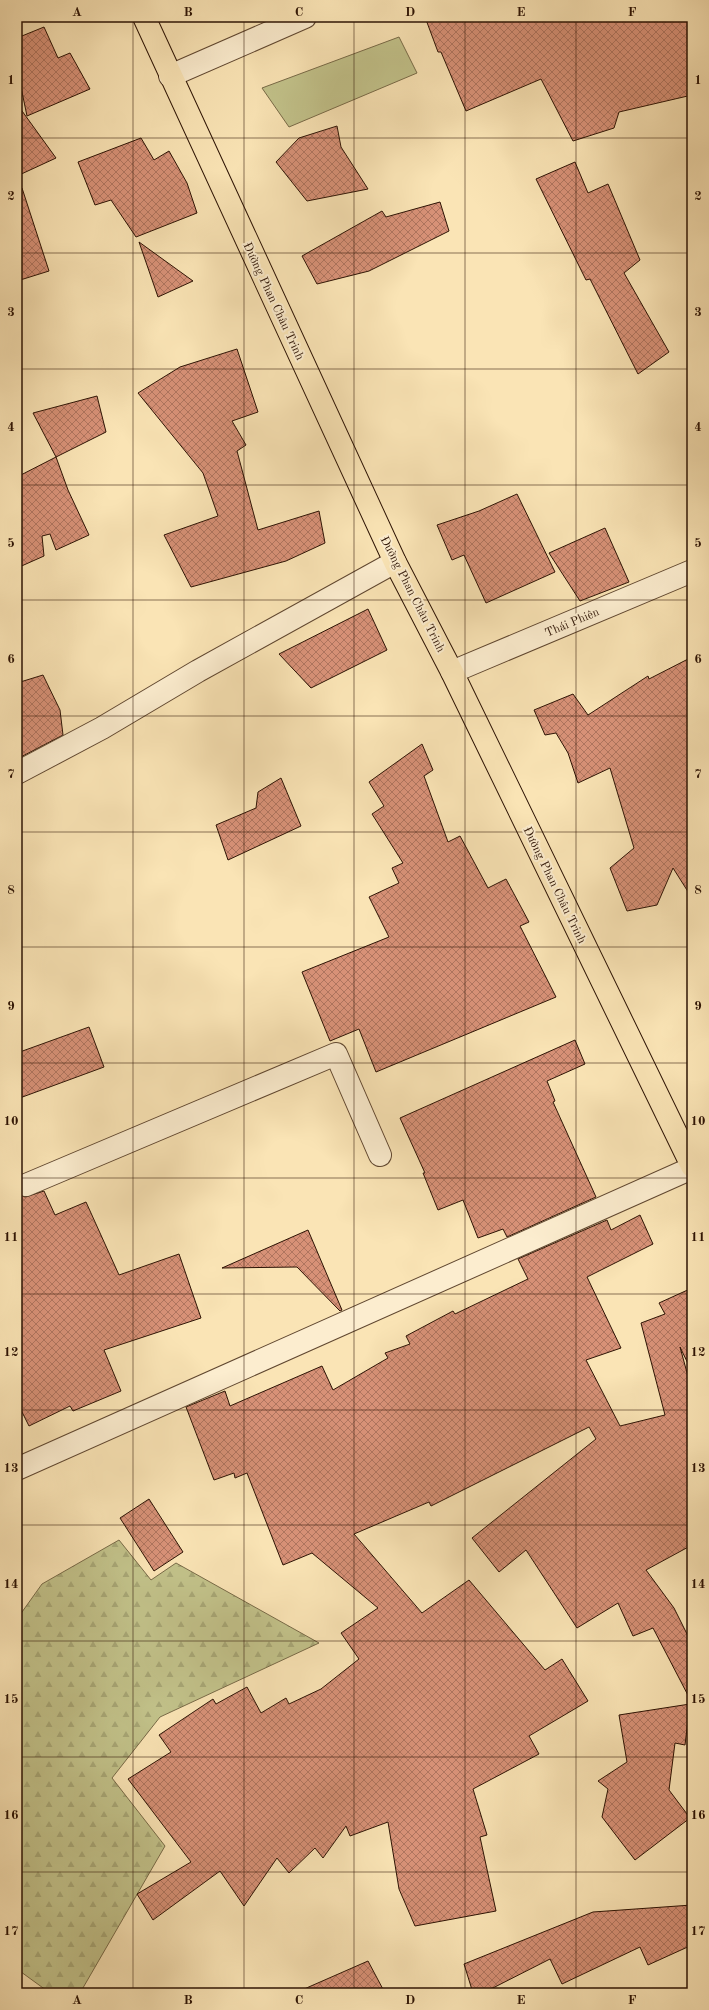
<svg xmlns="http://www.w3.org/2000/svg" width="709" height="2010" viewBox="0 0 709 2010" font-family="'Old Standard TT',serif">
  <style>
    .forest { fill: url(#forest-firs); stroke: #786a47 }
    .green { fill: #c2c28a; stroke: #786a47 }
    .building { fill: url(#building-cross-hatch); stroke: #2d1304 }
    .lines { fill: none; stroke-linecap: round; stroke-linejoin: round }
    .minor-casing { stroke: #604730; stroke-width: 24 }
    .primary-casing { stroke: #2d1304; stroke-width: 24 }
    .minor { stroke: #fcedcf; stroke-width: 22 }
    .primary { stroke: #fae4b5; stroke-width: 22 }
    .grid { fill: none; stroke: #2d1304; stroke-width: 1; stroke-opacity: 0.55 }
    .labels { text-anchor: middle; stroke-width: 4; stroke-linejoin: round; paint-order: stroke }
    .street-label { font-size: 12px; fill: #2d1304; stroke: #fcedcf }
    .neatline { fill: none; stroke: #2d1304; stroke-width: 1.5 }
    .grid-label { font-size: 13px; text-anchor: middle; font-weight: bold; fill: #2d1304 }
  </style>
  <defs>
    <pattern id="forest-firs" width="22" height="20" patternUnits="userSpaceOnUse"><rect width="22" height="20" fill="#c2c28a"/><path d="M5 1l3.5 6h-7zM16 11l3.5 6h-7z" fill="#a7a675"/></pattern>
    <pattern id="building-cross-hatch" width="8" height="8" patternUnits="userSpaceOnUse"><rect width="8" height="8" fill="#d79177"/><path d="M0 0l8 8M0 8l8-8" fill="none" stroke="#af755f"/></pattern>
  </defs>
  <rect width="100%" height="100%" fill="#fae4b5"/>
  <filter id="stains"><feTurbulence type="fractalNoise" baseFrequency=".005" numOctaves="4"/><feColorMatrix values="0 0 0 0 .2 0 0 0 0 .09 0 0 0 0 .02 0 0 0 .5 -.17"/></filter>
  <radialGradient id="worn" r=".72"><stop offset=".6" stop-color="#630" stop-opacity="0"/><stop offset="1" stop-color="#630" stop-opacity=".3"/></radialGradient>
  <!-- forest -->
  <path class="forest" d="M119 1540 151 1580 176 1563 319 1643 160 1717 112 1778 165 1846 80 1993H50L17 1969V1619L42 1584Z"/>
  <!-- green -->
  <path class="green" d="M399 37 417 73 289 127 262 88Z"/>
  <!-- building -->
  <g class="building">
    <path d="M425 17H692V95L619 112 614 128 573 141 541 79 466 111 441 52H438Z"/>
    <path d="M44 27 58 58 70 53 90 89 27 116 17 68V38Z"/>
    <path d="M17 104 56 158 17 176Z"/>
    <path d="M337 126 341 147 368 189 307 201 276 162 299 138Z"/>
    <path d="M141 138 154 160 169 151 187 183 197 213 136 237 111 200 95 205 78 162Z"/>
    <path d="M575 162 588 193 608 184 640 260 624 273 669 352 638 374 590 279 586 280 536 179Z"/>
    <path d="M22 188 49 271 17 281V189Z"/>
    <path d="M440 202 449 231 369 271 317 284 302 256 382 211 386 217Z"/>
    <path d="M139 242 193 281 158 297Z"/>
    <path d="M237 349 258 412 232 421 246 445 237 451 258 530 319 511 325 543 286 561 191 587 164 535 218 516 203 473 138 393 180 367Z"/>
    <path d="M97 396 106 432 56 457 33 413Z"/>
    <path d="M56 457 68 490 89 535 56 550 50 534 42 536 44 556 17 568V477Z"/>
    <path d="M517 494 555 572 486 603 464 555 452 560 437 525 479 511Z"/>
    <path d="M605 528 629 582 580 601 549 553Z"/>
    <path d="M368 609 387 650 311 688 279 654Z"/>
    <path d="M692 657V898L673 868 657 905 627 911 610 868 634 848 610 768 578 783 568 753 556 733 545 735 534 710 573 694 588 715 648 676 649 679Z"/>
    <path d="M43 675 60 710 63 735 17 759V683Z"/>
    <path d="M422 744 433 770 424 776 448 842 460 836 488 888 506 879 529 922 520 926 556 997 376 1072 359 1029 330 1041 302 972 389 937 369 897 399 883 392 868 403 863 372 814 384 806 369 782Z"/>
    <path d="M281 778 301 826 228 860 216 825 256 808 258 792Z"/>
    <path d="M89 1027 104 1067 17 1099V1053Z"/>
    <path d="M575 1040 585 1064 547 1081 555 1101 553 1102 596 1197 507 1237 503 1229 478 1238 463 1200 438 1210 423 1173H425L400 1118Z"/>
    <path d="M44 1191 55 1215 86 1202 119 1275 179 1254 201 1318 104 1350 121 1391 73 1411 70 1406 29 1426 17 1402V1193L25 1197Z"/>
    <path d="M640 1215 653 1244 587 1277 621 1348 586 1360 620 1426 665 1415 641 1323 665 1314 659 1303 692 1288V1372L680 1347 692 1391V1545L646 1570 674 1608 692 1644V1703L653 1628 633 1636 618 1603 577 1628 526 1550 499 1572 472 1538 596 1439 589 1427 431 1506 429 1502 354 1534 422 1613 469 1580 545 1670 562 1659 588 1701 529 1736 539 1754 473 1789 487 1835 480 1837 496 1911 415 1926 399 1889 388 1822 350 1836 346 1826 323 1858 315 1848 289 1873 277 1858 244 1906 220 1871 153 1920 137 1894 191 1862 128 1779 171 1752 159 1735 213 1699 216 1704 247 1687 261 1713 286 1698 289 1704 321 1689 359 1659 341 1633 378 1608 312 1553 283 1565 247 1473 235 1478 234 1473 214 1480 186 1407 225 1391 230 1406 322 1366 333 1390 388 1358 385 1353 410 1344 406 1336 453 1311 455 1314 528 1279 518 1259 607 1220 611 1230Z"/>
    <path d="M308 1230 342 1310 340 1311 297 1267 222 1268Z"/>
    <path d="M149 1499 183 1552 154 1571 120 1518Z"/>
    <path d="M690 1704 685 1745 675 1743 669 1790 690 1818 635 1860 602 1817 608 1789 598 1781 627 1762 619 1715Z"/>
    <path d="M692 1905V1945L648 1965 640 1947 562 1984 550 1959 483 1993H473L464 1964 593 1912Z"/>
    <path d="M368 1961 385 1993H295Z"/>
  </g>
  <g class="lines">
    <defs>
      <g id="minor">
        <path d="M170 76 305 17"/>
        <path d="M452 672 692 571"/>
        <path d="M17 773 102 728 198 671 395 562"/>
        <path d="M26 1185 336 1054 380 1155"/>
        <path d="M17 1469 692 1168"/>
      </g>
      <path id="primary" d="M144 17 395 562 452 672 692 1166"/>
    </defs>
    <!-- minor casing -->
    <use href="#minor" class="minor-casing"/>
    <!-- primary casing -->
    <use href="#primary" class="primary-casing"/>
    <!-- minor -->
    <use href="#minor" class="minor"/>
    <!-- primary -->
    <use href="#primary" class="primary"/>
  </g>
  <!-- grid -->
  <path class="grid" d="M133 17V1993M244 17V1993M354 17V1993M465 17V1993M576 17V1993M17 138H692M17 253H692M17 369H692M17 485H692M17 600H692M17 716H692M17 832H692M17 947H692M17 1063H692M17 1178H692M17 1294H692M17 1410H692M17 1525H692M17 1641H692M17 1757H692M17 1872H692"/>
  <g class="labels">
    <!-- street labels -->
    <g class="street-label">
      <text transform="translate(274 301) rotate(65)" y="4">Đường Phan Châu Trinh</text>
      <text transform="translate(413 594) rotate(63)" y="4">Đường Phan Châu Trinh</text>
      <text transform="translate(572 622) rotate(-23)" y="4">Thái Phiên</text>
      <text transform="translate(555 885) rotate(64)" y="4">Đường Phan Châu Trinh</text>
    </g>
  </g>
  <!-- margin -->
  <rect width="709" height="2010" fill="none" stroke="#fae4b5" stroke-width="44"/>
  <rect x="22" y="22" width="665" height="1966" class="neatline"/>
  <g class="grid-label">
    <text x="77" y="16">A</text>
    <text x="188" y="16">B</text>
    <text x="299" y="16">C</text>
    <text x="410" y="16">D</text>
    <text x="521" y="16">E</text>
    <text x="632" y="16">F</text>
    <text x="11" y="84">1</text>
    <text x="698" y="84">1</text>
    <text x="11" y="200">2</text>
    <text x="698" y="200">2</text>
    <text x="11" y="316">3</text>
    <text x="698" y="316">3</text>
    <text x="11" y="431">4</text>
    <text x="698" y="431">4</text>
    <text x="11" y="547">5</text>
    <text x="698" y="547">5</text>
    <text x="11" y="663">6</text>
    <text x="698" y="663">6</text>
    <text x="11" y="778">7</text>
    <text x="698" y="778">7</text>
    <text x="11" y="894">8</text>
    <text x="698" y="894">8</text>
    <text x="11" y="1010">9</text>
    <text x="698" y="1010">9</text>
    <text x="11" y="1125">10</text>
    <text x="698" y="1125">10</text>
    <text x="11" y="1241">11</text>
    <text x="698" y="1241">11</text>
    <text x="11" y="1356">12</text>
    <text x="698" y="1356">12</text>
    <text x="11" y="1472">13</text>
    <text x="698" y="1472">13</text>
    <text x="11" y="1588">14</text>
    <text x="698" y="1588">14</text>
    <text x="11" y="1703">15</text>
    <text x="698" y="1703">15</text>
    <text x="11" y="1819">16</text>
    <text x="698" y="1819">16</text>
    <text x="11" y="1935">17</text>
    <text x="698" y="1935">17</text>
    <text x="77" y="2004">A</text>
    <text x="188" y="2004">B</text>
    <text x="299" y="2004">C</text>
    <text x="410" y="2004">D</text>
    <text x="521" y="2004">E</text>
    <text x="632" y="2004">F</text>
  </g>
  <rect width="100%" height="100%" filter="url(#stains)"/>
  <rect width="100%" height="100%" fill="url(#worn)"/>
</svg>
